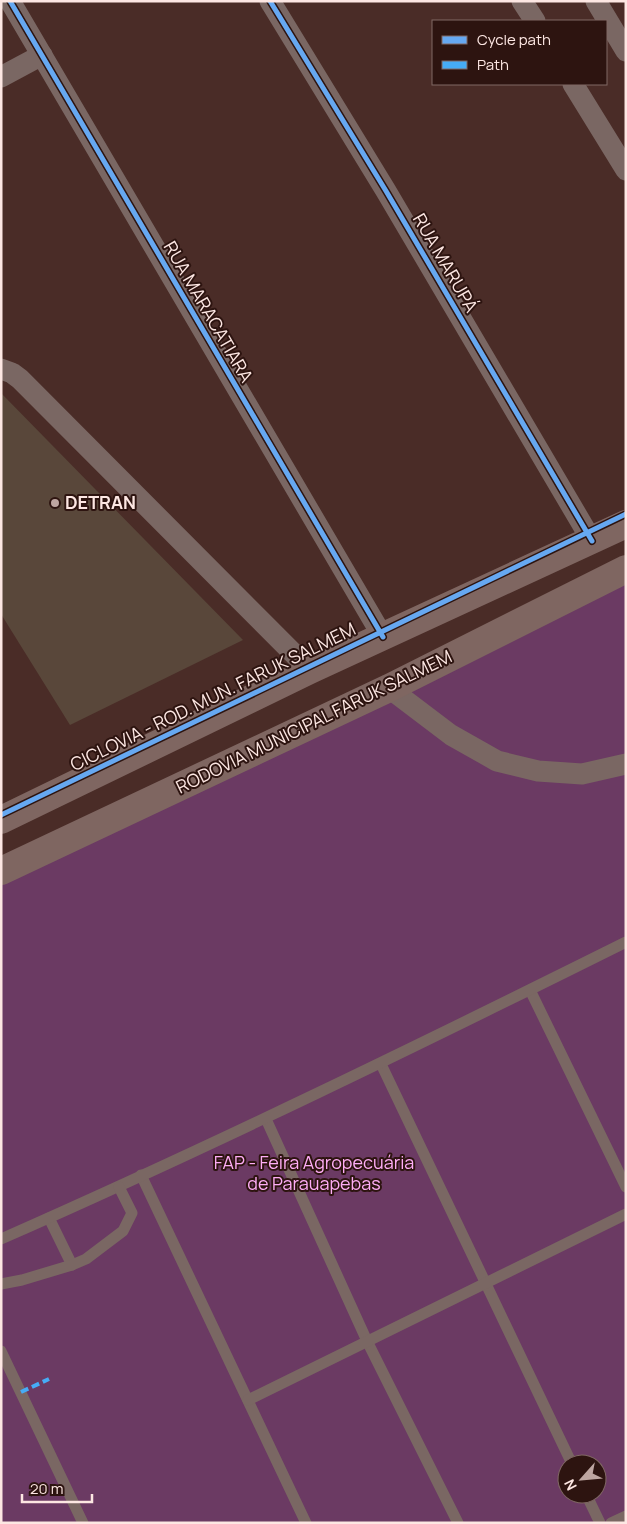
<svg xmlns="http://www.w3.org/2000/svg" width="627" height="1524" viewBox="0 0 627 1524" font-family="Manrope,sans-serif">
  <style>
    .green { fill: #6b3a63; fill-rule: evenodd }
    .building { fill: #59473a }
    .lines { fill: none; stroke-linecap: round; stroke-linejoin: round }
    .service { stroke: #7a6763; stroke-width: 11 }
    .minor { stroke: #7a6763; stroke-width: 21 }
    .primary { stroke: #7f6661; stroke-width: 28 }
    .quiet { stroke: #46acf6; stroke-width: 4; stroke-dasharray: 8 4; stroke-linecap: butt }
    .cycleway-casing { stroke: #2d1410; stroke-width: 8 }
    .cycleway { stroke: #66a8f1; stroke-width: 5 }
    .poi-dot { fill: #bea6a1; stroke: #2d1410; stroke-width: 2 }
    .labels { text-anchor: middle; stroke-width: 4; stroke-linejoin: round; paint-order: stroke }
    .street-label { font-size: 18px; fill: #fde7e3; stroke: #2d1410 }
    .poi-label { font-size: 18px; font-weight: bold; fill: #fde7e3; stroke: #2d1410; text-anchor: start }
    .park-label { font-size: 18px; fill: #feadf6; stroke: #2d1410 }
  </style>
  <rect width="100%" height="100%" fill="#4a2c27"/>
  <!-- green -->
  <path class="green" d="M626 583V1523H1V883ZM567 1464H597V1494H567Z"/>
  <!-- building -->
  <path class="building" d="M1 393 243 640 70 725 1 614Z"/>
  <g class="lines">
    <!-- service -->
    <g class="service">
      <path d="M530 990 626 1187"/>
      <path d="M381 1064 572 1464"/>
      <path d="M266 1119 367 1341 458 1523"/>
      <path d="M141 1175 306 1523"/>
      <path d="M49 1218 72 1265"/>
      <path d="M1 1239C212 1146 419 1045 626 942"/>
      <path d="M1 1284 22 1280 72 1265 86 1259 123 1231 132 1213 119 1187"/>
      <path d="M1 1351 83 1523"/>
      <path d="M248 1400 626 1214"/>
      <path d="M586 1494 600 1523"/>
      <path d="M611 1523 626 1516"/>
    </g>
    <!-- minor -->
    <g class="minor">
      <path d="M10 1 383 637"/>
      <path d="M270 1 386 191 592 541"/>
      <path d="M522 1 535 21"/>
      <path d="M596 1 626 51"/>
      <path d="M1 77 42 55"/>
      <path d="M573 84 626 170"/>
      <path d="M1 369 12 373 20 379 310 670"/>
      <path d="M389 688 451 735 497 761 538 771 582 774 626 764"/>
    </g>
    <!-- primary -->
    <g class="primary">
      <path d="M1 820 310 670 626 524"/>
      <path d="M1 871 389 688 626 569"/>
    </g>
    <!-- quiet -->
    <path class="quiet" d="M21 1392 49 1379"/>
    <defs>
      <g id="cycleway">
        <path d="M10 1 383 637"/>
        <path d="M270 1 386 191 592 541"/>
        <path d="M1 815 626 514"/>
      </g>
    </defs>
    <!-- cycleway casing -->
    <use href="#cycleway" class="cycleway-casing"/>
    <!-- cycleway -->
    <use href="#cycleway" class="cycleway"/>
  </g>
  <!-- markers -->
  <circle class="poi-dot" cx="55" cy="503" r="5"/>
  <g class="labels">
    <!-- street labels -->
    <g class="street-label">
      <text transform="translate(445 263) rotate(60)" y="6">RUA MARUPÁ</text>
      <text transform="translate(208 312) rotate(60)" y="6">RUA MARACATIARA</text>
      <text transform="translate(213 697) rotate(-26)" y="6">CICLOVIA - ROD. MUN. FARUK SALMEM</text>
      <text transform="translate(314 722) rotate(-26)" y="6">RODOVIA MUNICIPAL FARUK SALMEM</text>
    </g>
    <!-- poi labels -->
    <g class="poi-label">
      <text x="65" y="509">DETRAN</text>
    </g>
    <!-- park labels -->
    <g class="park-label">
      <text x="314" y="1169">FAP - Feira Agropecuária<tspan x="314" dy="21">de Parauapebas</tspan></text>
    </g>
  </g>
  <!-- border -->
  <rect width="627" height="1524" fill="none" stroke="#fde7e3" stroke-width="5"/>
  <!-- legend -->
  <rect x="432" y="20" width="175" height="65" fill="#2d1410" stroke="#806864"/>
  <rect x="442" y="36" width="25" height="8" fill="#66a8f1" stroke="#806864"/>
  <text x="477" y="45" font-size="15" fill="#fde7e3">Cycle path</text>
  <rect x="442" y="61" width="25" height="8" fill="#46acf6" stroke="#806864"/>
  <text x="477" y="70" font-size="15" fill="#fde7e3">Path</text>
  <!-- north arrow -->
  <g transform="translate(582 1479) rotate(243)"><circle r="24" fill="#2d1410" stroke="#806864"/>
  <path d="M0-4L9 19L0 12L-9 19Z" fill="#bea6a1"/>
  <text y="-8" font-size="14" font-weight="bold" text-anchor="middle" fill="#fde7e3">N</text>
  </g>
  <!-- scale -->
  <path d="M22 1494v8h70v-8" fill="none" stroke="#fde7e3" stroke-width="2.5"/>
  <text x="30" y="1494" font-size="15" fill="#fde7e3" stroke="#2d1410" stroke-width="4" paint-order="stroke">20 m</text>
</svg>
